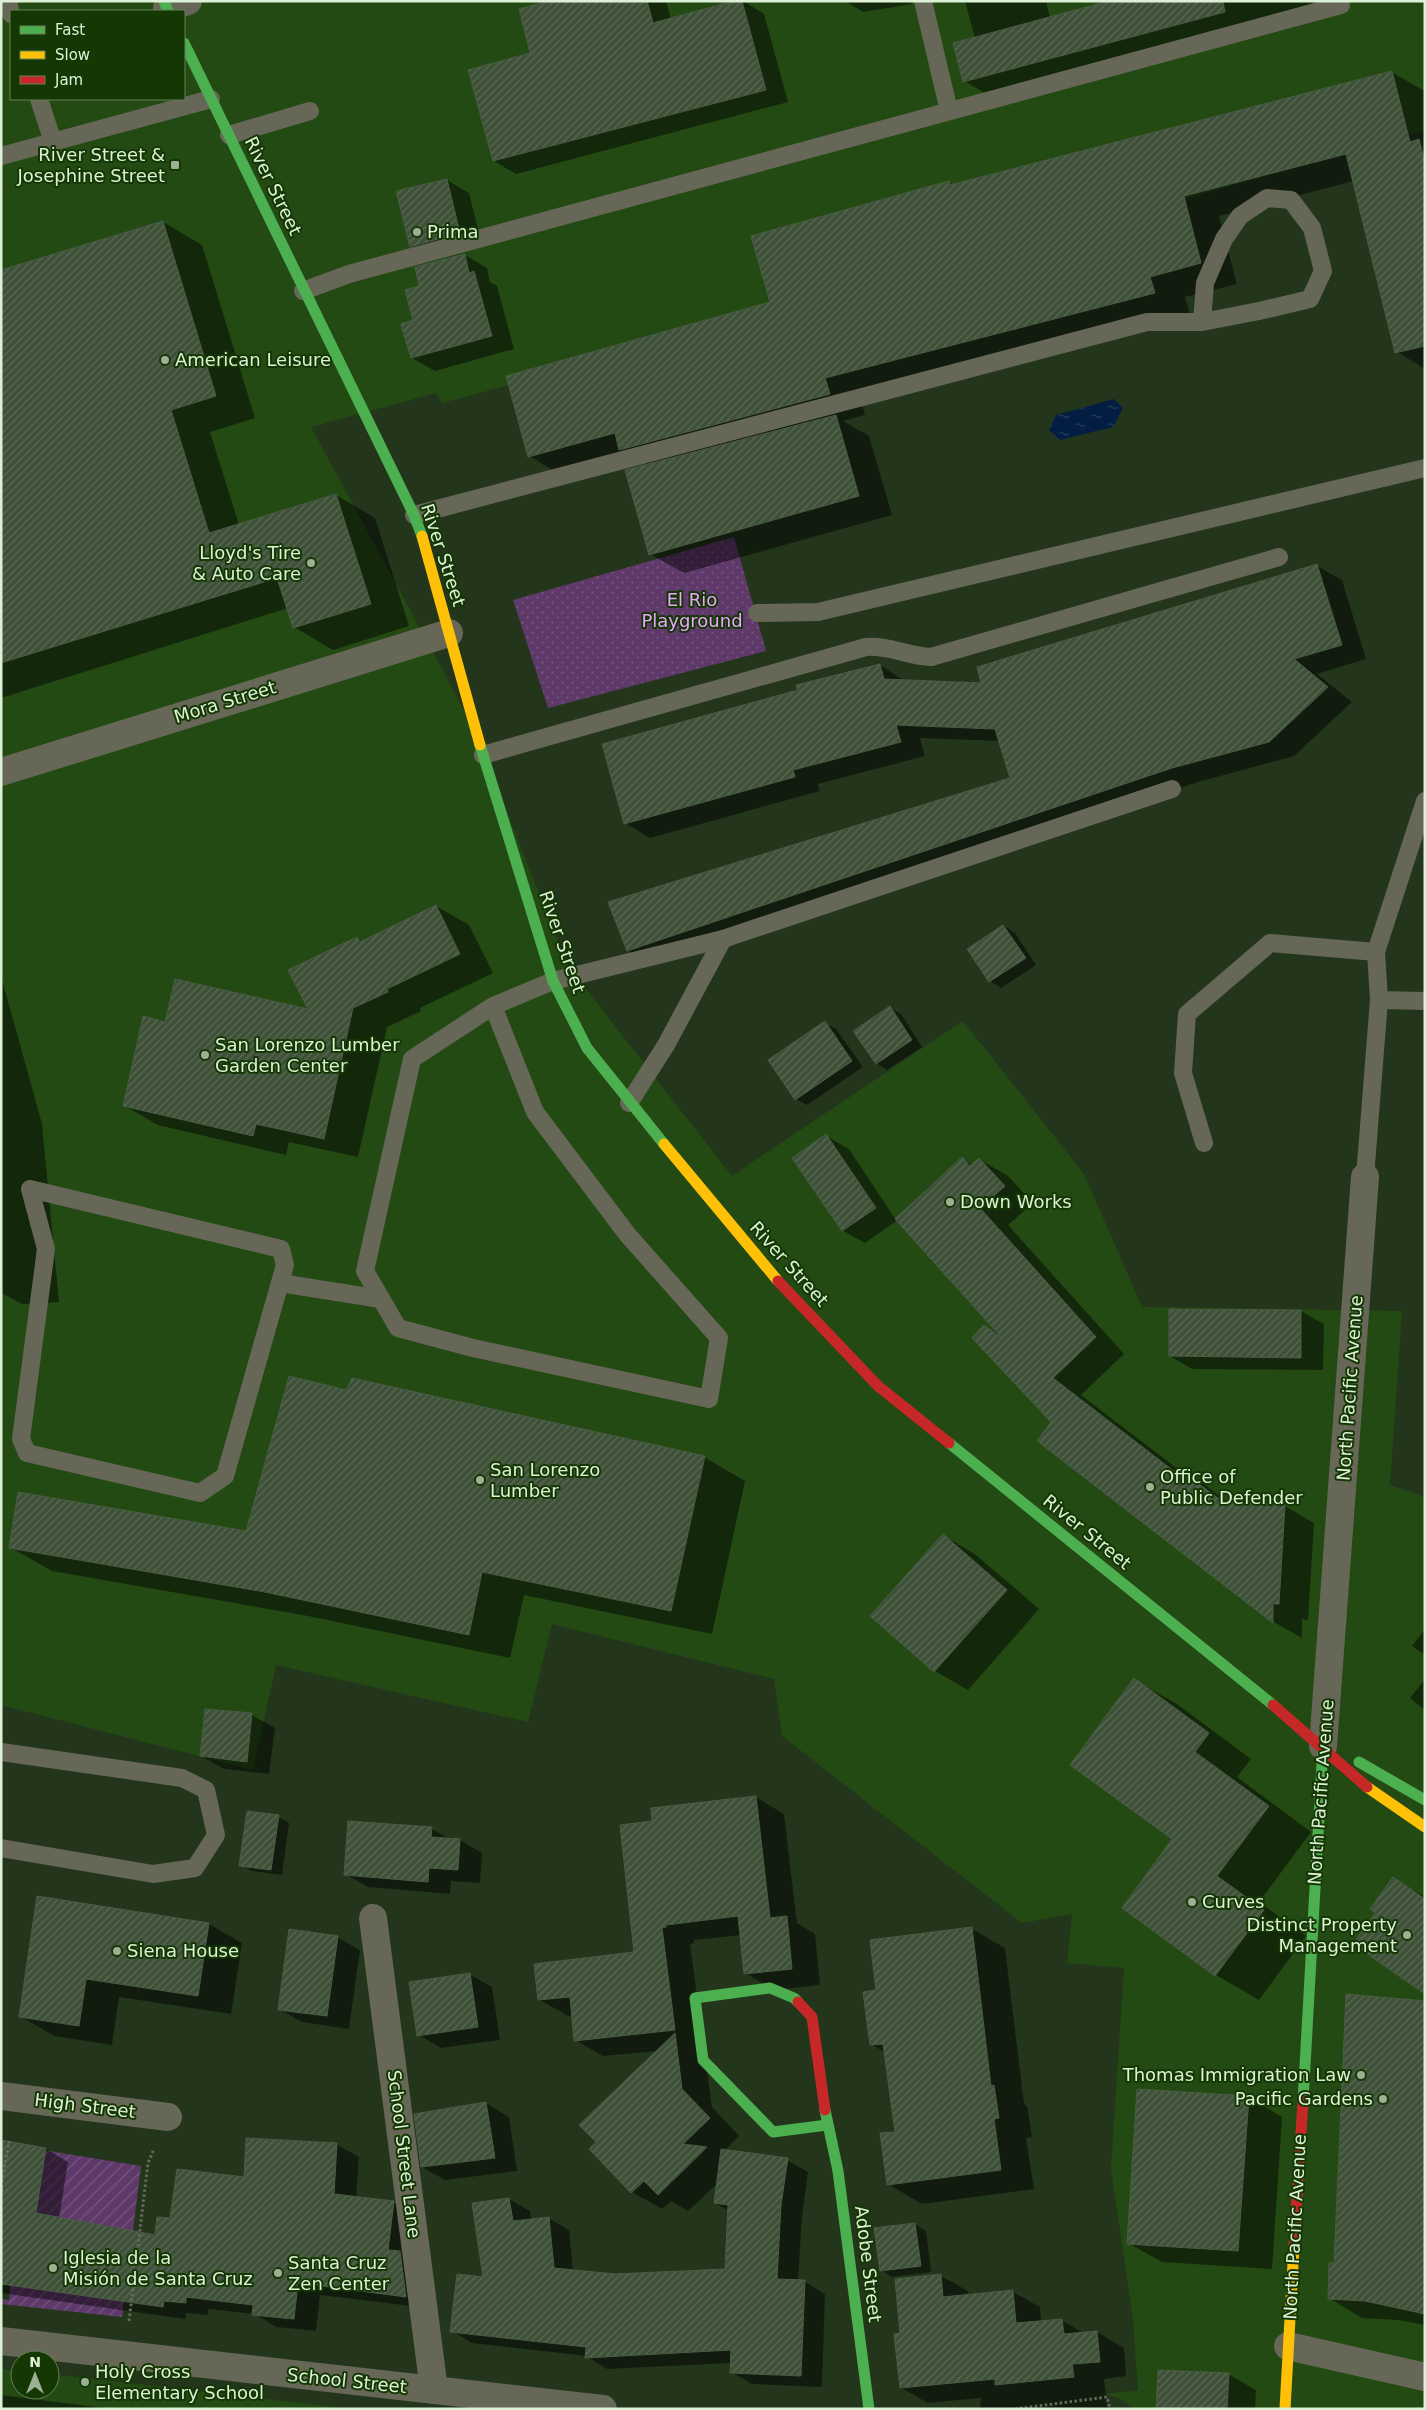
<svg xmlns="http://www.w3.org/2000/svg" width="1426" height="2410" viewBox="0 0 1426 2410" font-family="'DejaVu Sans',sans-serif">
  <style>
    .built { fill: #244a14; fill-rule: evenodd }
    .grass { fill: url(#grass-dots) }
    .garden { fill: url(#garden-furrows) }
    .water { fill: url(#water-ripples) }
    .shadow { fill: #0007 }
    .building { fill: url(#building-hatch); stroke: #4b5b45 }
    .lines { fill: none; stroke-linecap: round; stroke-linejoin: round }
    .path { stroke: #66695a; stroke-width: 3; stroke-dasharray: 2.5 2.5; stroke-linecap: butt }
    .lane { stroke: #676757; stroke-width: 18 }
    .street { stroke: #676757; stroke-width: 28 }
    .fast { stroke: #4caf50; stroke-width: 11 }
    .slow { stroke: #ffc107; stroke-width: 11 }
    .jam { stroke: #c62828; stroke-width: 11 }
    .poi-dot { fill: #9bb094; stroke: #143703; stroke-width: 2 }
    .labels { text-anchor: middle; stroke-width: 4; stroke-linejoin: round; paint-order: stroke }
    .poi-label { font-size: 18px; fill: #dcf1d5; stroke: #143703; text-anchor: start }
    .street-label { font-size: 18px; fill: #dcf1d5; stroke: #143703 }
    .park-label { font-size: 18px; fill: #eaa6ff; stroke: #143703 }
  </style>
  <defs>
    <pattern id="grass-dots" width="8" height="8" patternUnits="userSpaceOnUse" patternTransform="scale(1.25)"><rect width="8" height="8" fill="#5f396a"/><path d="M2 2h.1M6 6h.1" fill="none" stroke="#75567e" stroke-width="1.8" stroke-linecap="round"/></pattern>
    <pattern id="garden-furrows" width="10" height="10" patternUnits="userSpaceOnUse" patternTransform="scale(1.25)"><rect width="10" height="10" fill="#5f396a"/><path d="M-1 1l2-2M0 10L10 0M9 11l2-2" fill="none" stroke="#75567e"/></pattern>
    <pattern id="water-ripples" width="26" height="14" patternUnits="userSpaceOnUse" patternTransform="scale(1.25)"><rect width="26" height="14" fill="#031e42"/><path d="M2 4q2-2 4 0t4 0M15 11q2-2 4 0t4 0" fill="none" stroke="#273f5c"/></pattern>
    <pattern id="building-hatch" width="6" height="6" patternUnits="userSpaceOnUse" patternTransform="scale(1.25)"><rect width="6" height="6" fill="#3e5138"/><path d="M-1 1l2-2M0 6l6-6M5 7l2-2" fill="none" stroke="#596a54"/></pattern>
  </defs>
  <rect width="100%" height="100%" fill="#23361b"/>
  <!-- built -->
  <g class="built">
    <path d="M1 1H1425V131L791 310 509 385 442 403 436 393 311 427 473 726 568 966 732 1176 963 1021 1084 1174 1142 1307 1402 1311 1390 1485 1425 1497V2409H1134L1121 2399 1105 2394 1138 2390 1133 2319 1111 2169 1124 1968 1067 1963 1072 1914 1022 1923 782 1736 774 1679 552 1624 528 1722 276 1665 253 1770 1 1705ZM11 11H184V99H11Z"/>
    <path d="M1 2369 20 2371V2390H50V2374L352 2409H1Z"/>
  </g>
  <!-- grass -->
  <path class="grass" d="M734 537 766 651 548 708 513 600Z"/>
  <!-- garden -->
  <path class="garden" d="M43 2150 141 2166 122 2317 1 2304V2299L9 2300 11 2282 28 2238Z"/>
  <!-- water -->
  <path class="water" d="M1114 399 1123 408 1113 427 1060 440 1049 430 1056 415Z"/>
  <!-- shadow -->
  <g class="shadow">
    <path d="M545 1H666L671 19 743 1 764 14 788 102 516 174 494 161 532 54Z"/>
    <path d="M845 1H911L912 4 863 12Z"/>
    <path d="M965 1H1046L1050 18 1114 1H1350L992 97 964 81 975 38Z"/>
    <path d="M1391 72 1425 91V369L1397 352 1354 181 1219 216 1237 284 1185 297 1190 314 860 398 865 415 843 421 869 436 892 515 684 573 650 554 649 465 635 457 565 477 529 456 771 303 948 182 954 185Z"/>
    <path d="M447 180 469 193 482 246 433 259 411 246Z"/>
    <path d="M163 222 202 245 255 418 210 432 239 525 336 495 375 518 409 626 333 650 294 627 288 608 1 698V271Z"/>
    <path d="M465 255 487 268 490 282 497 286 514 349 435 371 412 358 415 321 421 287Z"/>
    <path d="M1317 566 1342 580 1366 659 1317 674 1352 702 1294 756 1198 782 652 964 628 950 1011 779 1000 741 920 738 925 756 818 784 820 791 650 838 625 823 799 691 880 665 905 681 983 684Z"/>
    <path d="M436 906 469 925 493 973 420 1008 421 1011 387 1027 358 1157 289 1142 286 1155 158 1125 125 1106 166 1023 310 1011 357 938 363 942Z"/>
    <path d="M1004 926 1015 933 1036 965 1001 988 990 981Z"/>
    <path d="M1 976 42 1124 59 1302 22 1304 1 1293Z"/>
    <path d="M890 1008 901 1014 922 1047 887 1070 876 1063Z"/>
    <path d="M825 1023 836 1029 863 1067 807 1105 796 1099Z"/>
    <path d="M826 1136 849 1149 896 1220 962 1159 973 1165 979 1159 1008 1176 1033 1203 1008 1225 1124 1354 1081 1395 1179 1470 1207 1486 1230 1504 1285 1506 1314 1523 1308 1620 1302 1619V1638L1274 1622 1039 1440 1053 1422 985 1326 1000 1335 898 1220 865 1243 842 1230Z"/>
    <path d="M1301 1311 1324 1324 1323 1370 1192 1369 1170 1356Z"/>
    <path d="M347 1392 704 1457 745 1481 712 1634 524 1595 510 1658 308 1616 52 1571 10 1547 247 1533Z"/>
    <path d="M943 1535 976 1555 1039 1609 968 1690 935 1671Z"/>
    <path d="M1425 1629V1655L1412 1646Z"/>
    <path d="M1425 1679V1710L1410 1698Z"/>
    <path d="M1134 1680 1177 1704 1251 1759 1237 1777 1311 1832 1259 1902 1306 1936 1259 2000 1216 1975 1124 1908 1174 1839Z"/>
    <path d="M206 1710 252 1715 275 1728 269 1774 224 1769 201 1756Z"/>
    <path d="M756 1797 784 1814 797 1923 815 1934 820 1985 774 1990 745 1973 742 1935 694 1940V1943L690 1944 712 2107 739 2136 724 2151 787 2160 808 2172 802 2217 798 2281 805 2282 825 2294 822 2387 752 2384 731 2372V2363L607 2369 586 2356 472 2343 452 2331 484 2279 509 2199 530 2211 531 2220 548 2218 569 2230 573 2271 615 2275 726 2270 729 2211 715 2203 718 2183 688 2211 671 2201 662 2209 632 2192 598 2142 659 2051 603 2056 575 2040 573 2015 568 2016 540 2000 636 1953 654 1822Z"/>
    <path d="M278 1817 289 1823 282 1875 252 1871 241 1865Z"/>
    <path d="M432 1829 450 1839 460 1840 482 1853 480 1883 451 1881 450 1894 368 1887 345 1874Z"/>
    <path d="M1393 1879 1425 1897V1993L1377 1913Z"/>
    <path d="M38 1897 209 1924 242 1943 231 2014 119 1997 112 2045 54 2036 20 2016Z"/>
    <path d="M972 1929 1005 1948 1024 2104 1027 2106 1032 2137 1026 2138 1034 2189 922 2204 888 2184 896 2133 886 2053 871 2044 877 1991Z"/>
    <path d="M337 1937 360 1950 349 2029 302 2022 279 2009Z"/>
    <path d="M469 1974 492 1987 500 2040 441 2048 419 2035Z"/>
    <path d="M1425 2002V2325L1399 2320 1362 2318 1329 2298 1335 2264Z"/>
    <path d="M1248 2097 1282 2117 1272 2269 1162 2262 1128 2243Z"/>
    <path d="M486 2103 509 2117 517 2171 445 2180 422 2167Z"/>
    <path d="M4 2142 46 2149 68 2162 59 2219 156 2236 171 2220 245 2178 336 2144 359 2157 356 2198 393 2202 416 2215 427 2308 320 2295 316 2331 276 2327 255 2314 208 2309V2315L186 2313 185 2319 1 2293V2157Z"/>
    <path d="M915 2224 926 2231 931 2272 892 2277 881 2270Z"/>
    <path d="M941 2276 968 2291V2296L1013 2292 1040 2307 1041 2322 1062 2321 1084 2333 1097 2332 1124 2348 1126 2376 1104 2379 1108 2409H980L981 2398 928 2403 901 2388 902 2334Z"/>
    <path d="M1228 2374 1256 2390 1255 2409H1157Z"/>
    <path d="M1 2395 112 2409H1Z"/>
  </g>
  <!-- building -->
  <g class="building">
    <path d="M549 1H647L653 23 734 1H742L766 90 493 161 468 70 530 53 519 9Z"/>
    <path d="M1109 1H1223L1225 12 963 82 953 43Z"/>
    <path d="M1392 71 1410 142 1419 139 1425 162V346L1395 353 1346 154 1184 196 1201 263 1150 277 1155 293 825 378 830 394 619 450 615 433 528 457 506 376 770 302 751 236 949 181 950 185Z"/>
    <path d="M447 179 460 233 410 247 396 191Z"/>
    <path d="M163 221 216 396 171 410 209 533 336 494 371 604 293 628 277 578 1 663V270Z"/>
    <path d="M465 254 469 273 474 271 492 336 411 358 401 324 413 320 405 290 419 286 415 267Z"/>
    <path d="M836 415 859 496 649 555 625 470Z"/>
    <path d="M1317 564 1342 645 1294 659 1328 687 1269 742 1172 768 627 951 608 902 1010 778 995 729 896 725 901 742 793 770 795 777 624 824 602 744 798 690 796 685 880 664 884 679 981 683 977 667Z"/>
    <path d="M436 905 460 954 387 989 388 992 353 1008 324 1139 256 1124 253 1136 123 1106 143 1016 165 1022 175 979 308 1009 288 970 357 937 360 942Z"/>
    <path d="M1003 925 1026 958 989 982 967 949Z"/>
    <path d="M890 1006 912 1040 876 1064 853 1031Z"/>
    <path d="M825 1021 852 1061 795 1100 768 1060Z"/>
    <path d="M826 1134 876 1208 842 1231 792 1158Z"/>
    <path d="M962 1157 970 1166 979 1158 1005 1186 980 1208 1096 1337 1053 1378 1175 1472 1178 1468 1223 1502 1285 1505 1279 1604H1273V1623L1037 1441 1051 1422 972 1338 984 1325 1002 1338 895 1219Z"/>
    <path d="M1169 1309 1301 1310V1358L1169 1356Z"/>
    <path d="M289 1376 346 1390 352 1378 705 1456 671 1611 482 1572 469 1635 265 1592 9 1548 18 1492 246 1531Z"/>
    <path d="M943 1534 1007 1590 934 1672 870 1616Z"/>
    <path d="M1134 1678 1209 1733 1195 1752 1269 1806 1217 1876 1264 1910 1215 1976 1122 1908 1172 1839 1070 1765Z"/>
    <path d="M205 1709 252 1713 247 1762 200 1756Z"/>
    <path d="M756 1796 770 1918 787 1916 792 1969 744 1974 738 1916 666 1925V1927L662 1928 675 2030 574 2041 570 1997 538 2000 534 1964 634 1952 620 1825 652 1821 651 1808Z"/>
    <path d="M247 1811 279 1815 271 1870 239 1866Z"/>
    <path d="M348 1821 432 1827 431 1837 460 1839 458 1870 429 1868 428 1882 344 1875Z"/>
    <path d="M1393 1877 1425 1899V1994L1353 1944 1375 1913 1370 1909Z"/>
    <path d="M37 1896 209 1923 198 1996 86 1979 79 2026 19 2017Z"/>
    <path d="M972 1927 991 2086 994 2085 999 2118 994 2119 1001 2170 887 2185 880 2133 895 2132 883 2044 870 2045 863 1992 876 1990 870 1940Z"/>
    <path d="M289 1929 338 1936 327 2016 278 2010Z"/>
    <path d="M470 1973 478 2027 417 2036 409 1982Z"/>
    <path d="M1346 1994 1425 2001V2314L1365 2301 1328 2299 1329 2263H1334Z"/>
    <path d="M675 2033 682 2089 710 2118 683 2144 707 2147 658 2195 644 2181 631 2193 589 2149 596 2142 579 2125Z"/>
    <path d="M1137 2089 1249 2096 1238 2251 1127 2244Z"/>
    <path d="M486 2102 495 2158 421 2167 414 2114Z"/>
    <path d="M246 2138 337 2143 334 2194 394 2201 388 2250 400 2251 406 2297 298 2283 294 2319 252 2315 253 2305 186 2297V2303L164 2301 163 2307 1 2284V2140L46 2148 36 2213 155 2235 157 2217 170 2218 177 2169 244 2177Z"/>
    <path d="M721 2149 788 2158 781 2205 777 2279 805 2280 801 2376 730 2373 731 2350 585 2358 586 2347 450 2332 457 2274 483 2277 472 2203 509 2198 513 2221 549 2217 554 2268 615 2274 725 2269 728 2205 714 2203Z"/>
    <path d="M915 2223 921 2266 880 2271 874 2228Z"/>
    <path d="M941 2274 943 2297 1013 2290 1016 2323 1062 2319 1064 2334 1097 2331 1100 2362 1072 2364 1074 2377 995 2385V2379L900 2388 894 2334 900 2333 895 2279Z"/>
    <path d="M1158 2370 1229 2373 1227 2409H1156Z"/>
  </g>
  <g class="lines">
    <!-- path -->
    <g class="path">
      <path d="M1 2187 9 2141"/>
      <path d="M1 2190 7 2191"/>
      <path d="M129 2321 148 2163 154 2149"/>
      <path d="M1015 2409 1107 2397 1110 2409"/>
    </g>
    <!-- lane -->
    <g class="lane">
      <path d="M8 1 11 14"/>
      <path d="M923 1 949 111"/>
      <path d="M39 99 53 142"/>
      <path d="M229 135 310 111"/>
      <path d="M1 156 211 99"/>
      <path d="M303 291 349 274 1341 5"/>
      <path d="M414 515 1147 322H1202L1259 311 1310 299 1323 271 1312 228 1291 200 1267 198 1240 216 1224 239 1205 283 1202 322"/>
      <path d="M757 613 818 612 1425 468"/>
      <path d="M483 755 866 647C889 645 907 656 931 657L1279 557"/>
      <path d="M1379 1000 1425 1001"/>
      <path d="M493 1006 535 1112 627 1234 719 1338 709 1399 473 1348 398 1328 365 1271 412 1059 493 1006 553 981 723 939 1172 789"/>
      <path d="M629 1103 666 1045 723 939"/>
      <path d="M1204 1143 1183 1073 1187 1014 1270 943 1376 952"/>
      <path d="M1365 1177 1379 1000 1376 952 1425 801"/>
      <path d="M30 1189 281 1249 285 1265 225 1476 200 1493 27 1453 21 1439 46 1249Z"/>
      <path d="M280 1283 381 1299"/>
      <path d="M1 1752 182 1778 206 1790 216 1835 195 1868 153 1874 1 1848"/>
    </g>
    <!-- street -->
    <g class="street">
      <path d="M167 8 188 1"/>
      <path d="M1 772 449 633"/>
      <path d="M1323 1746 1365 1177"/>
      <path d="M373 1918 434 2390"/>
      <path d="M1 2096 168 2117"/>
      <path d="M1 2341 603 2409"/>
      <path d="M1288 2346 1425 2377"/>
    </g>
    <!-- fast -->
    <g class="fast">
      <path d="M164 1 168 11"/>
      <path d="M184 43 414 515 422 536"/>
      <path d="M480 745 553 981 587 1048 664 1144"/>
      <path d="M949 1443 1273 1705"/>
      <path d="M1359 1762 1425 1800"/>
      <path d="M798 2002 794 1998 770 1988 695 1998 703 2060 773 2132 827 2125"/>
      <path d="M1303 2101 1323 1746"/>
      <path d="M825 2110 838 2171 869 2409"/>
    </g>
    <!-- slow -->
    <g class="slow">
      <path d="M422 536 480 745"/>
      <path d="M664 1144 778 1281"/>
      <path d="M1367 1787 1425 1827"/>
      <path d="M1285 2409 1294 2246"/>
    </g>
    <!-- jam -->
    <g class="jam">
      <path d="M778 1281 878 1386 949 1443"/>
      <path d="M1273 1705 1367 1787"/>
      <path d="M798 2002 812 2017 825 2110"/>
      <path d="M1294 2246 1303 2101"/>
    </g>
  </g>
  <!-- markers -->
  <g class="poi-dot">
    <rect x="170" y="160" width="10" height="10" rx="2.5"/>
    <circle cx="417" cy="232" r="5"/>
    <circle cx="165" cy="360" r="5"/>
    <circle cx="311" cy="563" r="5"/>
    <circle cx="205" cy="1055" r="5"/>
    <circle cx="950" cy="1202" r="5"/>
    <circle cx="480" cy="1480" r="5"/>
    <circle cx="1150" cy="1487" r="5"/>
    <circle cx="1192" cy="1902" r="5"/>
    <circle cx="1407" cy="1935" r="5"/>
    <circle cx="117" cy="1951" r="5"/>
    <circle cx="1361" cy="2075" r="5"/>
    <circle cx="1383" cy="2099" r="5"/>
    <circle cx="53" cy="2268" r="5"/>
    <circle cx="278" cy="2273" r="5"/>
    <circle cx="85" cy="2382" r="5"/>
  </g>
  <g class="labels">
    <!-- poi labels -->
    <g class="poi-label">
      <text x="165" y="161" text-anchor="end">River Street &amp;<tspan x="165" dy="21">Josephine Street</tspan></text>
      <text x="427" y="238">Prima</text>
      <text x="175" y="366">American Leisure</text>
      <text x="301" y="559" text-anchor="end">Lloyd's Tire<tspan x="301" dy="21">&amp; Auto Care</tspan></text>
      <text x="215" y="1051">San Lorenzo Lumber<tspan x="215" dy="21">Garden Center</tspan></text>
      <text x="960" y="1208">Down Works</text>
      <text x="490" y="1476">San Lorenzo<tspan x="490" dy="21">Lumber</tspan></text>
      <text x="1160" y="1483">Office of<tspan x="1160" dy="21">Public Defender</tspan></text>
      <text x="1202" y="1908">Curves</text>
      <text x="1397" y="1931" text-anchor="end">Distinct Property<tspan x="1397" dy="21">Management</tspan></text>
      <text x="127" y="1957">Siena House</text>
      <text x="1351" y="2081" text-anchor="end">Thomas Immigration Law</text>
      <text x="1373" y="2105" text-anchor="end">Pacific Gardens</text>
      <text x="63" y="2264">Iglesia de la<tspan x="63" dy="21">Misión de Santa Cruz</tspan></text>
      <text x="288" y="2269">Santa Cruz<tspan x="288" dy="21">Zen Center</tspan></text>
      <text x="95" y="2378">Holy Cross<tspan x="95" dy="21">Elementary School</tspan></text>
    </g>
    <!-- street labels -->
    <g class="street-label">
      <text transform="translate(273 186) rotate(64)" y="6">River Street</text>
      <text transform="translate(443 555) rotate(72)" y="6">River Street</text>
      <text transform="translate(225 702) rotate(-17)" y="6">Mora Street</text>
      <text transform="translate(562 942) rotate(71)" y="6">River Street</text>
      <text transform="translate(789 1264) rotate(48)" y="6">River Street</text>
      <text transform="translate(1350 1388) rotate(-86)" y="6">North Pacific Avenue</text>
      <text transform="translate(1087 1532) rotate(39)" y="6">River Street</text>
      <text transform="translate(1321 1792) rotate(-86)" y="6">North Pacific Avenue</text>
      <text transform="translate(85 2106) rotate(7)" y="6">High Street</text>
      <text transform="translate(404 2154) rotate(83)" y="6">School Street Lane</text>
      <text transform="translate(1295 2227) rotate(-87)" y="6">North Pacific Avenue</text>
      <text transform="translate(868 2264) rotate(83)" y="6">Adobe Street</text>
      <text transform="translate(347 2381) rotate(6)" y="6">School Street</text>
    </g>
    <!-- park labels -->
    <g class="park-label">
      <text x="692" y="606">El Rio<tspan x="692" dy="21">Playground</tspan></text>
    </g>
  </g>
  <!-- border -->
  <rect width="1426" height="2410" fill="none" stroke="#dcf1d5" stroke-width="5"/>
  <!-- legend -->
  <rect x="10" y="10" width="175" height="90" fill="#143703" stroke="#648157"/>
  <rect x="20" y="26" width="25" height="8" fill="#4caf50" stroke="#648157"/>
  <text x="55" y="35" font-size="15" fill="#dcf1d5">Fast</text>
  <rect x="20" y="51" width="25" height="8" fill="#ffc107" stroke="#648157"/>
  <text x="55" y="60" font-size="15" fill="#dcf1d5">Slow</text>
  <rect x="20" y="76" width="25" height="8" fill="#c62828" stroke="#648157"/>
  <text x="55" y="85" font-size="15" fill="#dcf1d5">Jam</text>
  <!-- north arrow -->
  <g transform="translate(35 2375)"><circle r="24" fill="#143703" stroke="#648157"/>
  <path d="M0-4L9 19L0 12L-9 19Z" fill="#9bb094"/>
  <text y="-8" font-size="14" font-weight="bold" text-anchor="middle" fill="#dcf1d5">N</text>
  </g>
</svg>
